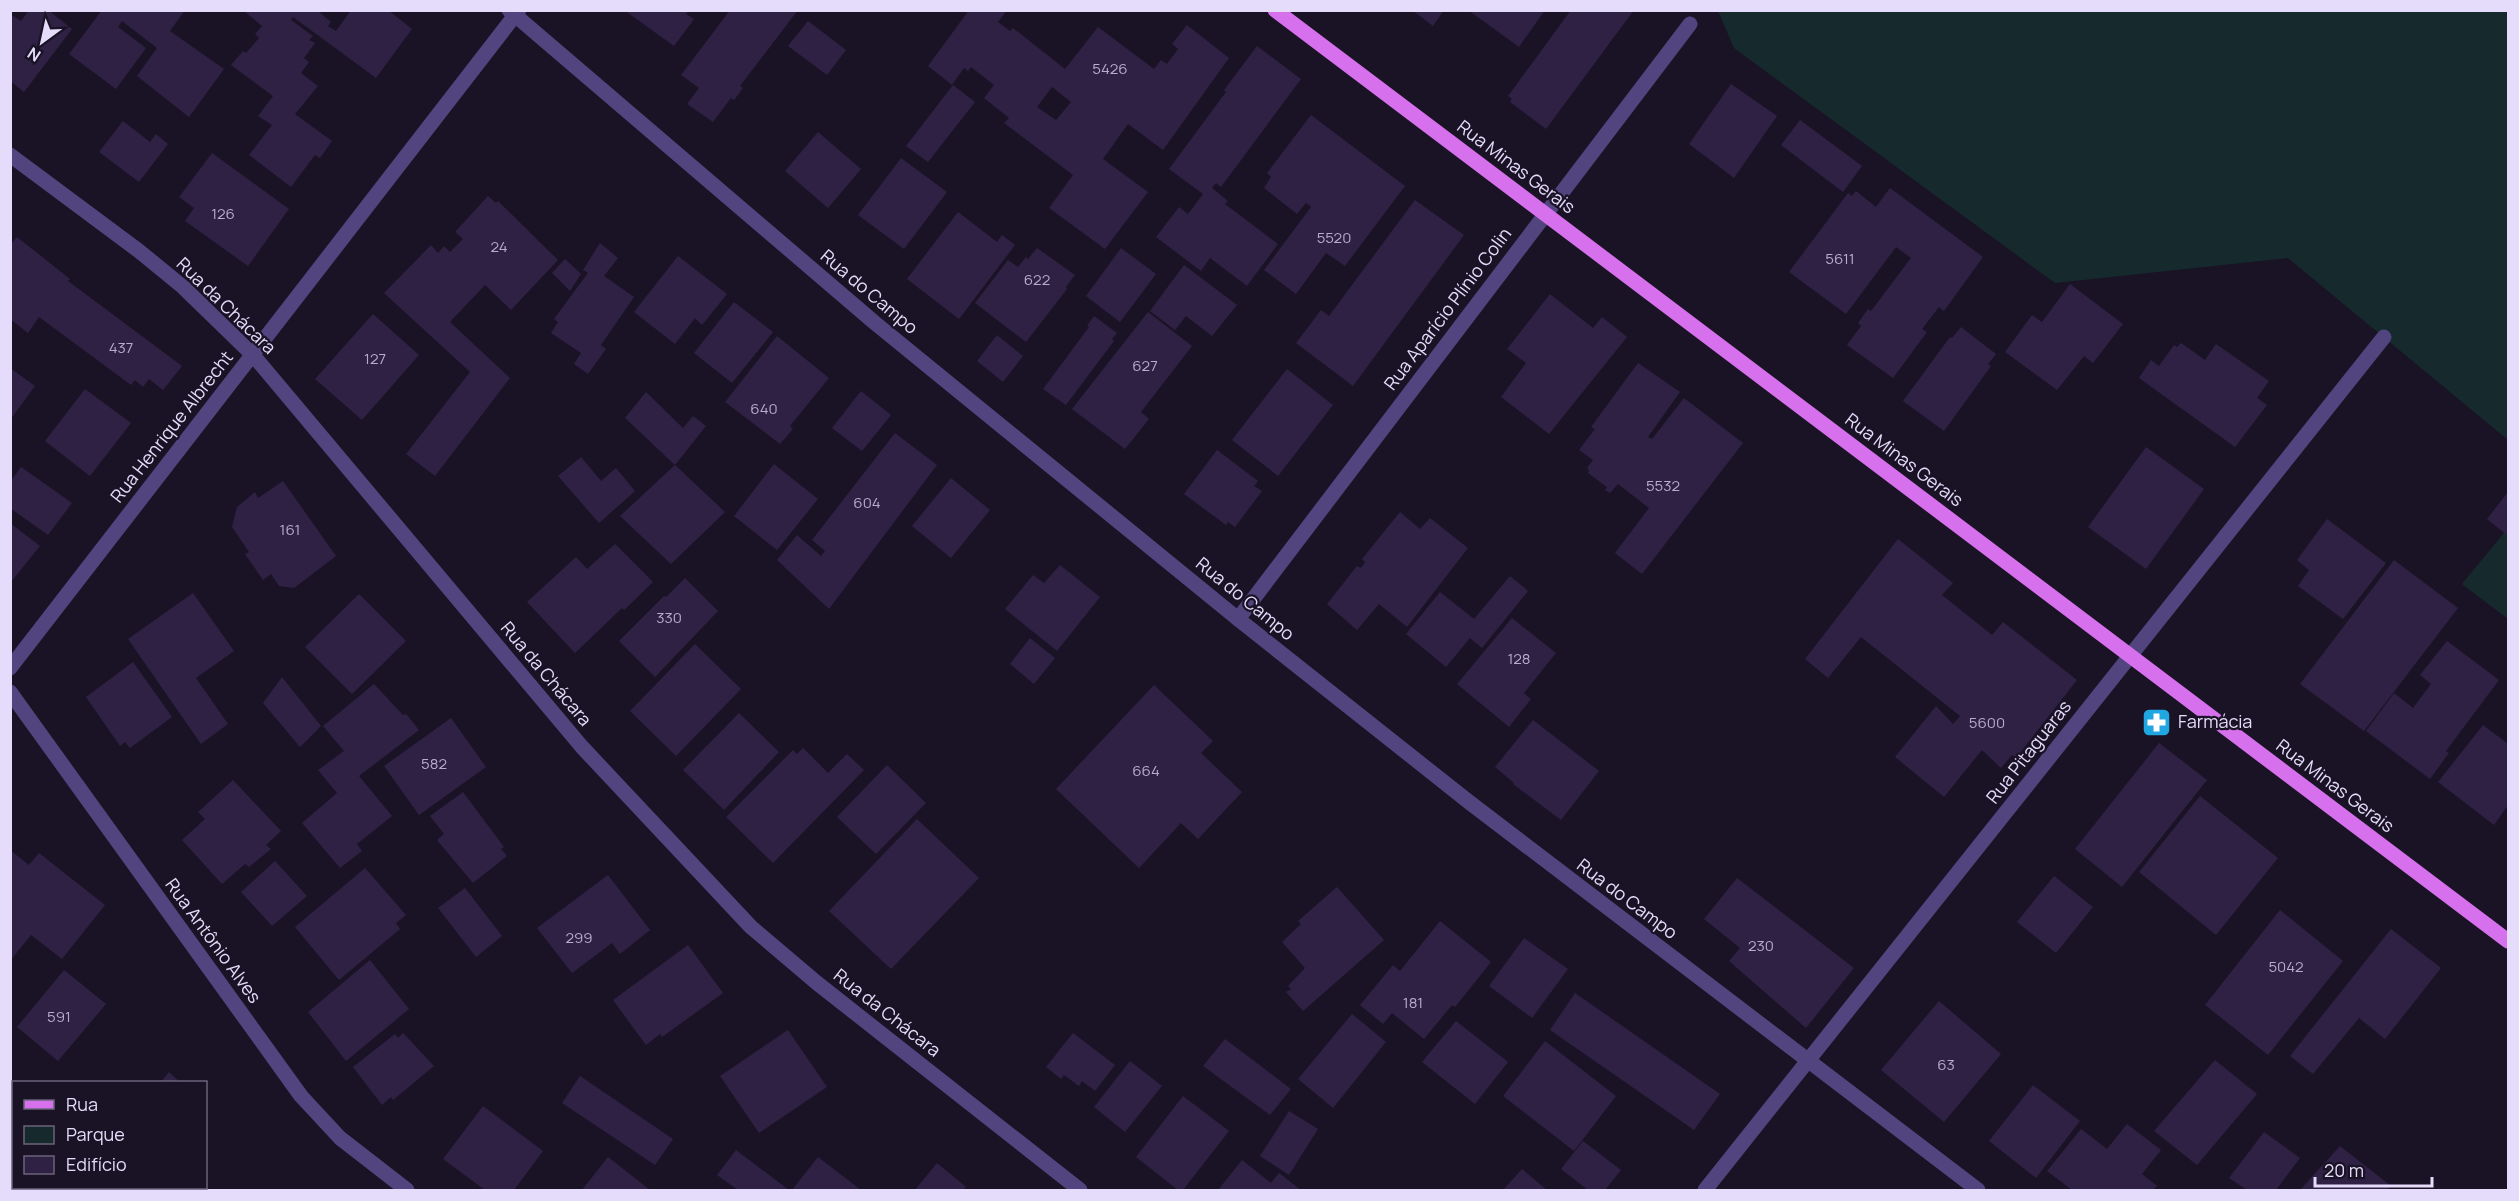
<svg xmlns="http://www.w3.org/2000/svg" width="2519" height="1201" viewBox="0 0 2519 1201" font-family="Manrope,sans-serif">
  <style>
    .green { fill: #162a2e }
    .building { fill: #2f2144; fill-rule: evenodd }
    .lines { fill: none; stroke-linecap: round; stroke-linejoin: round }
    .minor { stroke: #52447e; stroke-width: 15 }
    .major { stroke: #d770ec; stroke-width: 15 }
    .labels { text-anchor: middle; stroke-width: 4.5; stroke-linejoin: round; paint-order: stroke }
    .number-label { font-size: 15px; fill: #b8accc }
    .street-label { font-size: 18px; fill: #e5dbfa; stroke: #1a1325 }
    .poi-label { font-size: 18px; fill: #e5dbfa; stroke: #1a1325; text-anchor: start }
  </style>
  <rect width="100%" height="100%" fill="#1a1325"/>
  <!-- green -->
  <g class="green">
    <path d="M1718 11H2508V440L2288 258 2055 283 1734 48Z"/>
    <path d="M2508 528V619L2462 584Z"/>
  </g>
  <!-- building -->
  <g class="building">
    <path d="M29 10H48L72 29 24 92 10 81V14L21 21Z"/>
    <path d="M102 10H185L170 31 224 69 189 117 137 76 157 48 122 21 118 27 146 48 116 89 69 54Z"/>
    <path d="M243 10H317L331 22 328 26 336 31 351 10H388L412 29 376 78 293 17 291 20 313 36 309 40 315 43 304 58 309 62 301 73 318 86 295 114 332 141 320 158 315 155 291 187 249 155 272 125 258 116 273 96 231 65 243 51 246 53 259 38 255 34 262 26Z"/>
    <path d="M624 10H689L686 14 694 19 674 46Z"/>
    <path d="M730 10H798L740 86 743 88 734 100 731 98 713 122 687 104 699 88 681 75Z"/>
    <path d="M969 10H1007L998 22 1010 31 1013 28 1065 69 1098 27 1154 69 1161 60 1167 64 1178 49 1172 44 1187 25 1229 58 1163 150 1128 124 1103 159 1148 192 1105 249 1049 208 1073 175 1004 123 1009 118 984 98 994 85 971 67 968 71 964 68 952 85 928 66ZM1052 87 1071 102 1056 120 1037 107Z"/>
    <path d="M1412 10H1444L1433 26Z"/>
    <path d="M1468 10H1545L1519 47Z"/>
    <path d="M1571 10H1634L1546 129 1510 102 1512 99 1508 96Z"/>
    <path d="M808 21 846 50 827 75 788 46Z"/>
    <path d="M1257 46 1301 79 1221 187 1216 183 1212 188 1228 201 1225 204 1278 244 1247 286 1210 258 1201 271 1156 237 1179 207 1188 214 1203 194 1169 169 1226 92 1224 90Z"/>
    <path d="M1731 84 1777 116 1734 178 1689 144Z"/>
    <path d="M953 85 975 102 928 162 906 146Z"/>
    <path d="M1311 115 1405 186 1345 266 1326 253 1296 294 1264 270 1311 207 1306 203 1297 214 1264 188 1271 177 1267 173Z"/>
    <path d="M1800 120 1862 166 1843 192 1781 145Z"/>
    <path d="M123 121 150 142 156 134 168 144 139 182 99 152Z"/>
    <path d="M818 132 861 169 828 208 785 171Z"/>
    <path d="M212 153 289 209 248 266 185 221 194 208 179 197Z"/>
    <path d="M901 158 947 192 904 249 858 215Z"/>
    <path d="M1890 188 1983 257 1944 311 1939 307 1922 329 1927 332 1893 378 1847 345 1861 326 1858 323 1868 309 1871 311 1911 258 1896 247 1846 314 1789 272 1848 193 1852 196 1856 191 1876 207Z"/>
    <path d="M488 196 496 203 498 201 558 260 511 310 485 285 450 322 510 378 435 476 406 454 470 372 384 293 431 245 438 253 444 246 450 252 463 239 455 232Z"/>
    <path d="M1415 200 1464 235 1353 386 1296 343 1321 310 1329 316Z"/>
    <path d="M958 212 997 242 1002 235 1015 245 959 319 907 279Z"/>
    <path d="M17 237 70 279 68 281 182 366 163 390 149 379 143 387 135 380 131 385 39 317 28 333 10 319V245Z"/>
    <path d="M600 243 618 258 604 276 634 297 601 345 606 349 588 374 574 364 581 353 551 333 558 322 554 319 588 273 583 270Z"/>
    <path d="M1037 248 1075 275 1066 287 1067 289 1026 342 975 303 1008 260 1018 267 1026 257 1028 259Z"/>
    <path d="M1121 248 1156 274 1120 322 1086 296Z"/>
    <path d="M678 256 727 294 702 325 695 318 675 344 634 312Z"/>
    <path d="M565 259 581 274 570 291 552 273Z"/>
    <path d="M1184 265 1237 305 1212 336 1186 316 1175 330 1150 311Z"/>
    <path d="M2070 284 2123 324 2093 363 2084 356 2057 390 2005 352 2032 315 2042 322Z"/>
    <path d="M1550 294 1593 328 1602 317 1627 337 1549 434 1501 397 1526 363 1507 349Z"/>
    <path d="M734 302 773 332 732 383 694 353Z"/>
    <path d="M1148 312 1192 346 1141 412 1149 419 1125 449 1072 409Z"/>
    <path d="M373 314 419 355 362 420 315 379Z"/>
    <path d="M1094 316 1117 333 1112 339 1114 341 1066 405 1043 389 1089 327 1087 326Z"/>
    <path d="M1961 327 1996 354 1988 364 1991 366 1944 431 1903 401 1950 337 1952 338Z"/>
    <path d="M997 335 1023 356 1003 382 977 361Z"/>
    <path d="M777 336 829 378 790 426 793 429 780 444 725 402Z"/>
    <path d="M2181 343 2205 360 2216 344 2269 381 2257 398 2267 405 2235 447 2139 378 2151 360 2159 366 2174 345 2177 347Z"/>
    <path d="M1638 363 1680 392 1648 437 1652 439 1684 398 1743 443 1642 574 1615 553 1649 508 1618 484 1610 493 1605 490 1607 487 1588 473 1589 470 1587 468 1593 460 1579 450 1595 429 1591 427Z"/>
    <path d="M10 368 35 386 10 420Z"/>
    <path d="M1287 369 1333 405 1278 476 1232 440Z"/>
    <path d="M85 389 131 423 90 476 45 441Z"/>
    <path d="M861 391 891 415 862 451 832 428Z"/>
    <path d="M646 392 683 428 693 416 706 426 675 465 725 512 671 564 620 516 675 465 625 418Z"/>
    <path d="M895 433 937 465 829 609 777 560 797 535 821 556 825 551 812 540Z"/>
    <path d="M2146 447 2204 489 2146 569 2088 527Z"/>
    <path d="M1217 450 1258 481 1254 486 1262 491 1235 527 1228 522 1226 525 1184 494Z"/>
    <path d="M581 457 601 481 616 468 635 491 599 523 558 476Z"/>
    <path d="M774 464 818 499 777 550 734 516Z"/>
    <path d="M21 467 72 503 48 535 10 508V482Z"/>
    <path d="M951 478 990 510 951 558 912 526Z"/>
    <path d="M283 481 336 556 294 588 279 586 271 574 263 580 245 554 249 552 232 527 237 507 255 492 258 498Z"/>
    <path d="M2508 492V536L2487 519Z"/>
    <path d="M1400 512 1420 529 1430 518 1468 548 1407 627 1379 604 1357 630 1327 604 1357 566 1361 568 1365 562 1362 559Z"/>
    <path d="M2327 519 2386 563 2343 619 2298 586 2309 570 2297 560Z"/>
    <path d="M10 523 40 546 10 583Z"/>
    <path d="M1898 539 1953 583 1942 595 1992 635 2003 622 2077 680 2016 758 2012 755 2001 768 1982 750 1944 797 1895 757 1936 706 1953 724 1960 716 1861 637 1828 678 1805 659Z"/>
    <path d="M615 544 653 582 624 610 622 608 575 653 527 602 576 557 587 569Z"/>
    <path d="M2394 560 2458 608 2364 731 2300 684Z"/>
    <path d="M1060 565 1100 597 1057 651 1005 609 1033 575 1044 583Z"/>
    <path d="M1510 576 1528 591 1482 648 1470 638 1446 667 1406 634 1440 592 1474 619Z"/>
    <path d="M685 578 718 611 655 677 619 641 664 596 666 597Z"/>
    <path d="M193 593 234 651 196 678 228 724 201 744 128 639Z"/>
    <path d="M359 594 406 641 352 694 305 647Z"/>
    <path d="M1512 618 1556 653 1524 693 1531 699 1509 727 1457 684Z"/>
    <path d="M1030 638 1055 658 1034 684 1010 664Z"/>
    <path d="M2447 641 2499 680 2446 751 2449 753 2430 779 2366 731 2394 693 2413 708 2431 684 2420 675Z"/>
    <path d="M695 644 741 689 676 756 630 711Z"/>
    <path d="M133 662 172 717 130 748 125 742 120 746 86 697Z"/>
    <path d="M282 677 321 726 300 747 263 703Z"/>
    <path d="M374 684 403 715 406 714 419 730 359 776 392 816 357 844 362 851 340 868 302 823 337 793 318 770 344 751 323 726Z"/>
    <path d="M1154 685 1213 741 1201 753 1242 792 1198 839 1181 823 1139 868 1056 789Z"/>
    <path d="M739 713 779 752 724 810 683 770Z"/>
    <path d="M451 718 486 767 419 815 384 766Z"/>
    <path d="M1533 720 1599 771 1561 820 1513 784 1514 783 1495 767Z"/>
    <path d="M2483 725 2508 744V805L2494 825 2438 782Z"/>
    <path d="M2159 743 2207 780 2122 887 2075 849Z"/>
    <path d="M803 748 828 773 847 754 864 770 773 863 726 817 793 750 797 754Z"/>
    <path d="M887 765 926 803 876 854 837 817Z"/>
    <path d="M233 780 281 831 266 845 271 849 249 867 245 864 222 884 182 840 205 819 198 812Z"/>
    <path d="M463 792 504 847 501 849 507 856 473 883 437 840 444 834 430 816Z"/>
    <path d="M2200 796 2278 858 2216 935 2139 872Z"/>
    <path d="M917 819 979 878 891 969 829 911Z"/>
    <path d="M10 850 29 865 39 853 105 905 62 959 31 935 10 961Z"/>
    <path d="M275 861 307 896 272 926 241 892Z"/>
    <path d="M365 868 406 915 396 923 400 929 339 980 295 927Z"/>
    <path d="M608 875 650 930 620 954 612 943 572 973 537 928Z"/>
    <path d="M2054 876 2093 907 2056 953 2017 922Z"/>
    <path d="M1737 878 1854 968 1806 1028 1729 961 1740 948 1704 919Z"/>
    <path d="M1337 887 1384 940 1303 1011 1286 992 1291 989 1288 986 1305 968 1282 942 1301 924 1298 921Z"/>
    <path d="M465 888 502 936 476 957 438 908Z"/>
    <path d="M2280 910 2343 961 2268 1055 2205 1005Z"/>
    <path d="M1440 921 1491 962 1455 1007 1452 1005 1424 1039 1392 1013 1383 1024 1360 1005 1393 965 1400 971Z"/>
    <path d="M2391 929 2441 968 2385 1039 2359 1018 2313 1074 2290 1056Z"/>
    <path d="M1524 938 1568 969 1532 1018 1489 986Z"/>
    <path d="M688 945 723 993 662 1037 660 1034 646 1045 613 1000Z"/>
    <path d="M370 960 409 1009 346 1061 308 1012Z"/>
    <path d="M64 970 106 1004 58 1061 17 1027Z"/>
    <path d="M1575 993 1720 1094 1694 1130 1550 1030Z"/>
    <path d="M1939 1001 2001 1054 1944 1122 1881 1070Z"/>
    <path d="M1352 1014 1386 1042 1333 1108 1298 1079Z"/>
    <path d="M1456 1021 1508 1062 1475 1104 1422 1062Z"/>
    <path d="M788 1030 827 1087 759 1133 720 1076Z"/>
    <path d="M403 1033 434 1066 393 1100 391 1097 382 1105 353 1067 395 1034 398 1038Z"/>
    <path d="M1073 1033 1115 1065 1095 1091 1082 1081 1079 1086 1064 1075 1061 1079 1046 1067Z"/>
    <path d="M1225 1039 1291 1089 1270 1115 1203 1066Z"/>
    <path d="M1545 1041 1616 1096 1574 1151 1503 1096Z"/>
    <path d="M2215 1060 2257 1094 2197 1165 2154 1131Z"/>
    <path d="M1130 1061 1162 1086 1125 1132 1094 1107Z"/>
    <path d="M169 1072 180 1082H161Z"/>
    <path d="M580 1076 673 1139 655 1165 562 1103Z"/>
    <path d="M2033 1085 2080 1121 2036 1178 1989 1141Z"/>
    <path d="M1183 1096 1229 1131 1183 1190H1178L1136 1157Z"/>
    <path d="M483 1106 543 1151 514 1190H485L443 1159Z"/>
    <path d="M1289 1111 1318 1129 1289 1175 1260 1156Z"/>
    <path d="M2127 1124 2161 1150 2142 1174 2157 1186 2153 1190H2072L2047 1171 2081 1129 2107 1149Z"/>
    <path d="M2264 1132 2300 1158 2276 1190H2247L2229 1178Z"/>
    <path d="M1583 1141 1621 1170 1605 1190H1588L1561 1169Z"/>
    <path d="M2340 1146 2391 1186 2387 1190H2300Z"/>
    <path d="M736 1150 789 1190H738L717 1175Z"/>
    <path d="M608 1157 650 1190H582Z"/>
    <path d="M818 1157 861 1190H792Z"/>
    <path d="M1242 1160 1271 1183 1279 1173 1301 1190H1218Z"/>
    <path d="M937 1163 966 1187 962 1190H915Z"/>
    <path d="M1522 1169 1547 1190H1503Z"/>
  </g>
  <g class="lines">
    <!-- minor -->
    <g class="minor">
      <path d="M509 10 875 323 1238 619 1469 802 1978 1190"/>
      <path d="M10 155 139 251 183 287 253 355 582 747 751 927 817 983 1080 1190"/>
      <path d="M1238 619 1690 24"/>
      <path d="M10 668 519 10"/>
      <path d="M10 692 301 1096 340 1138 407 1190"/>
      <path d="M1705 1190 2384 337"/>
    </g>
    <!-- major -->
    <path class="major" d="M1275 10 2508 941"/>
  </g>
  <!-- icons -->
  <defs>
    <symbol id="pharmacy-square" viewBox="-11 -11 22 22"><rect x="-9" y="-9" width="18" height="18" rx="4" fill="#20a7e2" stroke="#1a1325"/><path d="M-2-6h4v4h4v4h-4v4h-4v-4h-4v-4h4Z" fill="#fff"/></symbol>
  </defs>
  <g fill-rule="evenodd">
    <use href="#pharmacy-square" x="2140" y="706" width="33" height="33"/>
  </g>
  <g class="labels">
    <!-- number labels -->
    <g class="number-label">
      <text x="1110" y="74">5426</text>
      <text x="223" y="219">126</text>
      <text x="1334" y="243">5520</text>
      <text x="499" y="252">24</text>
      <text x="1840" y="264">5611</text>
      <text x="1037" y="285">622</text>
      <text x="121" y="353">437</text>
      <text x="375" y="364">127</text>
      <text x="1145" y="371">627</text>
      <text x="764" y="414">640</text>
      <text x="1663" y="491">5532</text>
      <text x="867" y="508">604</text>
      <text x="290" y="535">161</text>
      <text x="669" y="623">330</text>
      <text x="1519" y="664">128</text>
      <text x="1987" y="728">5600</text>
      <text x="434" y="769">582</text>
      <text x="1146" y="776">664</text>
      <text x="579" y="943">299</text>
      <text x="1761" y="951">230</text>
      <text x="2286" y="972">5042</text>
      <text x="1413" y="1008">181</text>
      <text x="59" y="1022">591</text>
      <text x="1946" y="1070">63</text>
    </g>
    <!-- street labels -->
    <g class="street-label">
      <text transform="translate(1516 167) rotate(37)" y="6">Rua Minas Gerais</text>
      <text transform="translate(869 292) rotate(40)" y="6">Rua do Campo</text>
      <text transform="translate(226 306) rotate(44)" y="6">Rua da Chácara</text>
      <text transform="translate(1448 309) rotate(-53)" y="6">Rua Aparício Plínio Colin</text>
      <text transform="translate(172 427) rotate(-52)" y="6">Rua Henrique Albrecht</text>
      <text transform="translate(1904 460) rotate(37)" y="6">Rua Minas Gerais</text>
      <text transform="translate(1245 599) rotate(39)" y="6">Rua do Campo</text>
      <text transform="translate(546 674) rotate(50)" y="6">Rua da Chácara</text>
      <text transform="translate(2029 752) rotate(-52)" y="6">Rua Pitaguaras</text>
      <text transform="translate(2335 786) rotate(37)" y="6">Rua Minas Gerais</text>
      <text transform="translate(1627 899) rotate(37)" y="6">Rua do Campo</text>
      <text transform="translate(213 941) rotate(54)" y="6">Rua Antônio Alves</text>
      <text transform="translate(887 1013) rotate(38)" y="6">Rua da Chácara</text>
    </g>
    <!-- poi labels -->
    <g class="poi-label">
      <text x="2178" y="728">Farmácia</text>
    </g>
  </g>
  <!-- border -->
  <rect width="2519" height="1201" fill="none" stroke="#e5dbfa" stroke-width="24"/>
  <!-- legend -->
  <rect x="12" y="1081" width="195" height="108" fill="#1a1325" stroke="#6b637a" stroke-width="1.5"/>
  <rect x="24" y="1100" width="30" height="9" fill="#d770ec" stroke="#6b637a" stroke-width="1.5"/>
  <text x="66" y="1111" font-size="18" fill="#e5dbfa">Rua</text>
  <rect x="24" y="1126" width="30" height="18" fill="#162a2e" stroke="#6b637a" stroke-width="1.5"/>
  <text x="66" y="1141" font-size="18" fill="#e5dbfa">Parque</text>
  <rect x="24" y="1156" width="30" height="18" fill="#2f2144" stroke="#6b637a" stroke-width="1.5"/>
  <text x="66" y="1171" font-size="18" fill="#e5dbfa">Edifício</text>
  <!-- north arrow -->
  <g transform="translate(42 42) rotate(213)" stroke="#1a1325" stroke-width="4.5" paint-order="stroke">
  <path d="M0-4.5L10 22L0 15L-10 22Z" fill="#e5dbfa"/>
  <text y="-9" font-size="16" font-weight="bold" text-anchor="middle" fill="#e5dbfa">N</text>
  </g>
  <!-- scale -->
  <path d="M2315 1177v9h117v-9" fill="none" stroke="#e5dbfa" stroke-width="3"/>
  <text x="2324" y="1177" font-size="18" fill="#e5dbfa" stroke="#1a1325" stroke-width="4.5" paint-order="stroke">20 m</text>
</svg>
